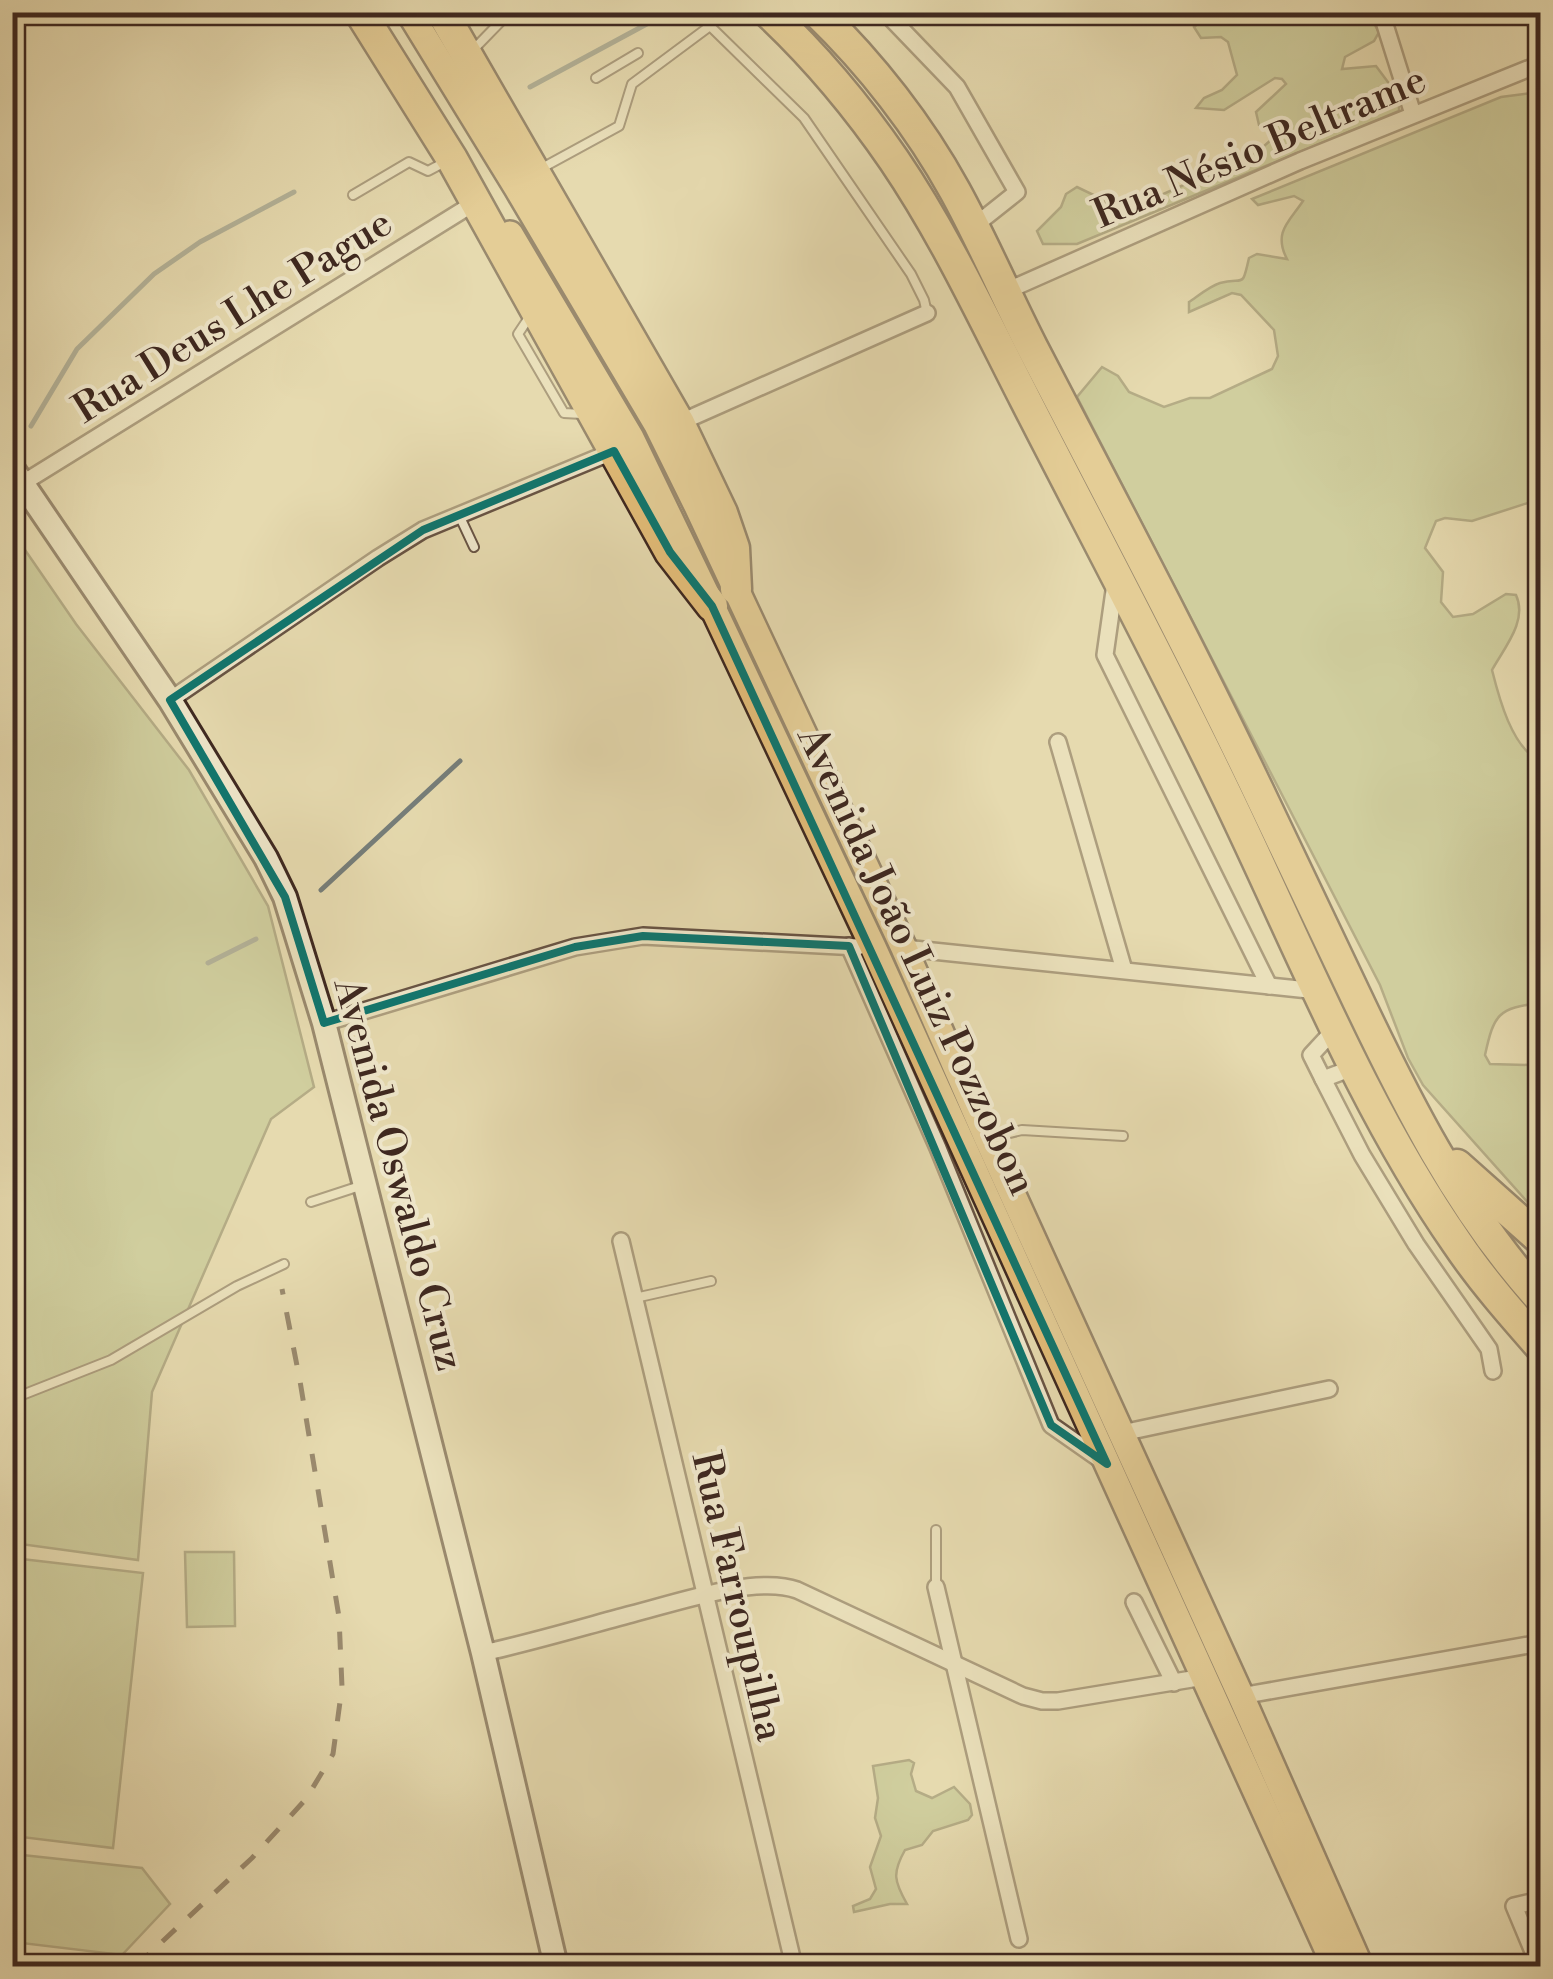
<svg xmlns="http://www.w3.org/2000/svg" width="1553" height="1979" viewBox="0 0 1553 1979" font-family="'Libre Bodoni',serif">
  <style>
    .green { fill: #b7bf89; stroke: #7a7454; stroke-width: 2.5 }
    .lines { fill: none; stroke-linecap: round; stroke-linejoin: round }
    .stream { stroke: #767e7a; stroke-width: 5 }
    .lane-casing { stroke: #685444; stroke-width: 12 }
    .street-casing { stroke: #685444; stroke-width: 20 }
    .secondary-casing { stroke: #3e2820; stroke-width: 28 }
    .primary-casing { stroke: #3e2820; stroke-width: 30 }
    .highway-casing { stroke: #3e2820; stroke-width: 35 }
    .lane { stroke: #efe7cb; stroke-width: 8 }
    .street { stroke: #efe7cb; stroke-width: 15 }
    .secondary { stroke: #efe7cb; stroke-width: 22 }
    .primary { stroke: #e3bd78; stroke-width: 25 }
    .highway { stroke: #e3bd78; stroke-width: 30 }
    .rail { stroke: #3e2820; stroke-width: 5; stroke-dasharray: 18 18; stroke-linecap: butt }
    .marked { fill: none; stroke: #0f766e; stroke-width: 8; stroke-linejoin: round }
    .labels { text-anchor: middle; stroke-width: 8; stroke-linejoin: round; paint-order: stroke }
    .street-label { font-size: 40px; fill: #3e2820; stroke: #efe7cb }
  </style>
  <rect width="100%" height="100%" fill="#e6daaf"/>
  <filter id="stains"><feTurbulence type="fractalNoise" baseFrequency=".002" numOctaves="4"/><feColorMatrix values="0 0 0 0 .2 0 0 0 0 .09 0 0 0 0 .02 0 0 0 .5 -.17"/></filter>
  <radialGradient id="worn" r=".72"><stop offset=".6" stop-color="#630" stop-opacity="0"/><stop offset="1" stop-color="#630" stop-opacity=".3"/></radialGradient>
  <!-- green -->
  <g class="green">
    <path d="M1225 13H1266L1275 19 1285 13H1368L1379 32 1374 41 1345 57 1342 69 1376 66 1399 97V111L1077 244H1043L1037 231 1061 207 1066 194 1077 187 1102 199 1116 215 1256 153 1271 140V127L1259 125 1256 112 1286 84 1282 79 1275 78 1224 110 1196 108 1204 98 1222 90 1237 75 1228 42 1221 37 1201 38 1194 27 1209 15Z"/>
    <path d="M1540 92V497L1537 500 1472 521 1445 518 1436 521 1425 548 1443 572 1441 602 1453 617 1473 614 1506 594 1516 595C1528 621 1504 648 1492 670 1499 698 1512 748 1540 761V1003C1498 1008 1494 1014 1485 1055L1490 1064 1529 1065 1540 1068V1216L1423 1085 1408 1058 1380 985 1077 397 1102 367 1118 376 1129 392 1164 407 1190 398H1210L1272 369 1278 356 1274 330 1241 295 1232 293 1189 312V302C1198 296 1210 286 1220 283 1245 277 1242 289 1249 258L1257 254 1287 259C1273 232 1289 222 1303 201L1294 196 1258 205 1252 199 1501 97Z"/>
    <path d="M12 531 76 624 189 770 268 906 314 1087 271 1119 152 1392 138 1560 13 1543Z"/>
    <path d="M185 1552H234L235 1626 187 1627Z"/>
    <path d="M13 1558 143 1573 113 1848 13 1836Z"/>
    <path d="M909 1760 914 1763 911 1774 916 1791 932 1798 954 1787 970 1804 972 1815 968 1820 933 1831 922 1845 905 1850C892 1873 894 1881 907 1904H890L854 1912 853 1906 870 1899 876 1889 870 1867 881 1836 875 1818 878 1798 873 1766Z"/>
    <path d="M13 1854 142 1868 170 1904 122 1955 13 1942Z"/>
  </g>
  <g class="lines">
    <!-- stream -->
    <g class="stream">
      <path d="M530 87 669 12"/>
      <path d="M31 426 77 349 154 274 200 242 294 192"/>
      <path d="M321 890 460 761"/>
      <path d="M208 963 256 939"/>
    </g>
    <defs>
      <g id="lane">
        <path d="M693 12 710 26 804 118 911 274 924 300 927 313"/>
        <path d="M471 52 510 12"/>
        <path d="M596 78 638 53"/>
        <path d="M542 168 619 126 632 84 710 26"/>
        <path d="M353 195 409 162 428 171 445 162"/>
        <path d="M530 316 518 334 564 413 582 414"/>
        <path d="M459 515 474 547"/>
        <path d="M993 1137 1022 1130 1123 1136"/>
        <path d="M311 1202 363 1185"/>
        <path d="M635 1298 711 1281"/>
        <path d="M12 1399 111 1360 237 1286 284 1264"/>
        <path d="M936 1587V1530"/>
      </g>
      <g id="street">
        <path d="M885 12 957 87 1017 192 973 227"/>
        <path d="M1381 12 1413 114"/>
        <path d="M1004 292 1300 161 1540 64"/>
        <path d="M679 423 927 313"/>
        <path d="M23 483 476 202"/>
        <path d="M1115 584 1105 655 1269 986"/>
        <path d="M170 700 378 558 423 530 614 451"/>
        <path d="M1058 742 1124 970"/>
        <path d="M849 946 938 1148 1051 1425 1101 1460"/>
        <path d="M904 948 1318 991"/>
        <path d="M324 1023 575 947 643 936 858 947"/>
        <path d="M1336 1028 1311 1055 1323 1079 1355 1067"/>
        <path d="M1323 1079 1362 1155 1416 1244 1489 1349 1493 1371"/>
        <path d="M621 1241 794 1966"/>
        <path d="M1122 1433 1329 1389"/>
        <path d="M936 1587 1019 1939"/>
        <path d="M1134 1602 1174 1683"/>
        <path d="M483 1653C533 1642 583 1627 632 1614 675 1603 756 1575 797 1590L1023 1696 1042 1701H1058L1204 1677"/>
        <path d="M1241 1696 1540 1643"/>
        <path d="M1539 1966 1514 1906 1540 1900"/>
      </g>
      <path id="secondary" d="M12 468 170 700 266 858 285 897 324 1023 483 1653 556 1966"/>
      <g id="primary">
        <path d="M409 12 517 188 657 425 697 506 904 948 987 1138 1241 1696 1360 1966"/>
        <path d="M510 234 631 438 712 606 873 947 1335 1966"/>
      </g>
      <g id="highway">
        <path d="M360 12 452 159 670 552 712 606"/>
        <path d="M442 12 679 423 722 513 734 548 736 589"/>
        <path d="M768 12C816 57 857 106 894 160 945 235 984 319 1025 399 1092 530 1162 661 1226 794 1299 945 1361 1105 1457 1243 1482 1280 1511 1313 1540 1346"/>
        <path d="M817 12C871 64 920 127 955 191 983 242 1006 296 1032 347 1111 499 1192 651 1265 805 1294 867 1324 928 1353 990 1404 1098 1459 1209 1540 1298"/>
        <path d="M1457 1165 1540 1239"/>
      </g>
    </defs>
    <!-- lane casing -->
    <use href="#lane" class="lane-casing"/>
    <!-- street casing -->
    <use href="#street" class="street-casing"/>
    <!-- secondary casing -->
    <use href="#secondary" class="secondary-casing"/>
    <!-- primary casing -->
    <use href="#primary" class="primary-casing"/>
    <!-- highway casing -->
    <use href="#highway" class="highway-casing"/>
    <!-- lane -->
    <use href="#lane" class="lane"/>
    <!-- street -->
    <use href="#street" class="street"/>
    <!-- secondary -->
    <use href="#secondary" class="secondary"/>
    <!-- primary -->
    <use href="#primary" class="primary"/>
    <!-- highway -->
    <use href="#highway" class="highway"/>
    <!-- rail -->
    <path class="rail" d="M136 1966 252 1858 306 1799 333 1754 342 1687 339 1617 300 1381 282 1289"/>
  </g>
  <!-- marked area -->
  <path d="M0 0H1553V1979H0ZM614 451 670 552 712 606 1107 1464 1051 1425 849 946 643 936 575 947 324 1023 285 897 170 700 423 530Z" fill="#e6daaf" fill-opacity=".55" fill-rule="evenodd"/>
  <path class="marked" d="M614 451 670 552 712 606 1107 1464 1051 1425 849 946 643 936 575 947 324 1023 285 897 170 700 423 530Z"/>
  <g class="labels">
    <!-- street labels -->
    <g class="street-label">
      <text transform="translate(1259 146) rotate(-23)" y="14">Rua Nésio Beltrame</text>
      <text transform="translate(232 315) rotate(-32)" y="14">Rua Deus Lhe Pague</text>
      <text transform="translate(918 960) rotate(65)" y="14">Avenida João Luiz Pozzobon</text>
      <text transform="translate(400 1174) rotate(75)" y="14">Avenida Oswaldo Cruz</text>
      <text transform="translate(739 1596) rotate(77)" y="14">Rua Farroupilha</text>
    </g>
  </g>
  <!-- margin -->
  <rect width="1553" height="1979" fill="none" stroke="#e6daaf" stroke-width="50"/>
  <rect x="15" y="15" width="1523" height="1949" fill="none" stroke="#3e2820" stroke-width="5"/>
  <rect x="25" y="25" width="1503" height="1929" fill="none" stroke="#3e2820" stroke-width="2.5"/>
  <rect width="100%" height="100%" filter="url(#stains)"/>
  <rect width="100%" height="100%" fill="url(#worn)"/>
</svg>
